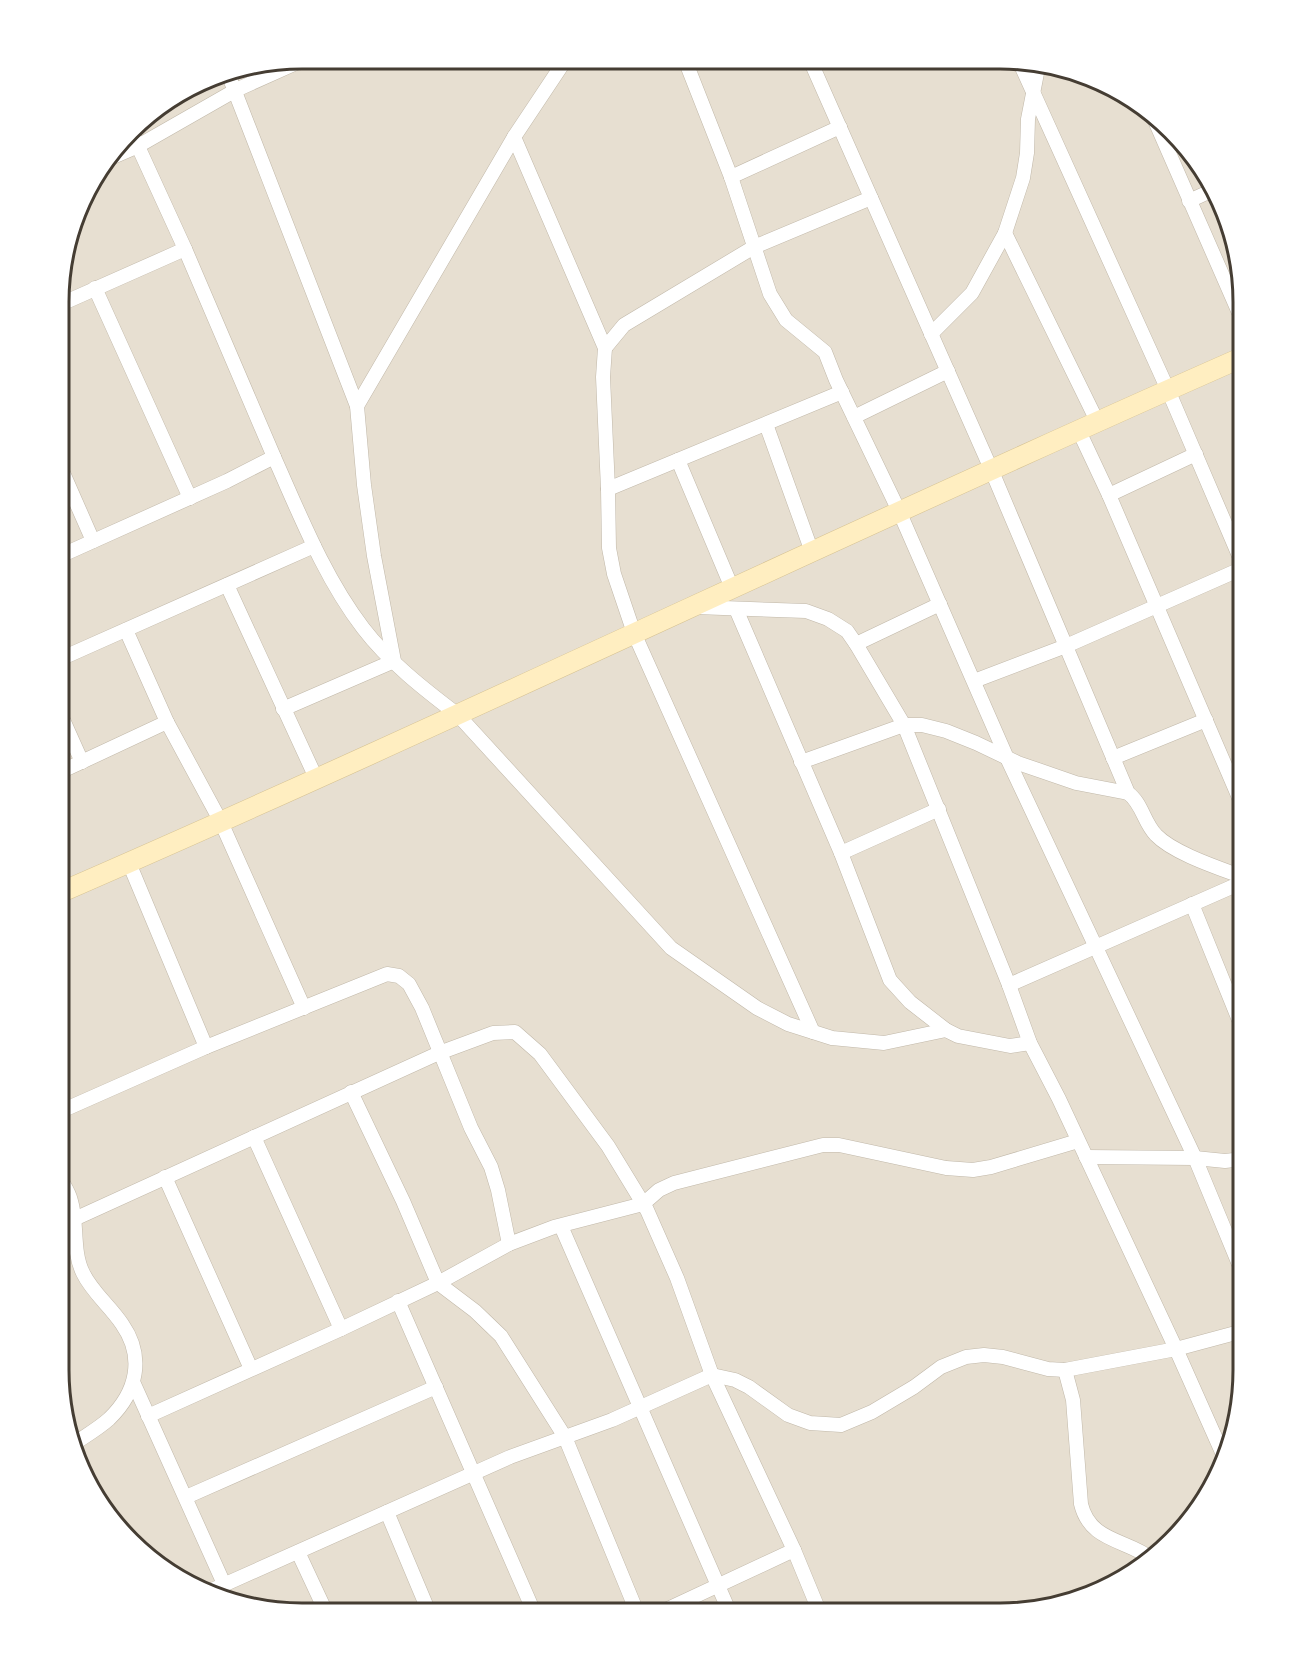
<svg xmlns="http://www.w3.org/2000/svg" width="1302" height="1672" viewBox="0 0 1302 1672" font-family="'Titillium Web',sans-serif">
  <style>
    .residential { fill: #e7dfd1 }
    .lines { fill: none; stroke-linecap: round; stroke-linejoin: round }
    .street-casing { stroke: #c1b8a9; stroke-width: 15 }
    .secondary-casing { stroke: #d5c191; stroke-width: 21 }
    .street { stroke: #fff; stroke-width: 14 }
    .secondary { stroke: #ffeec1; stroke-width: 20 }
    .rim { fill: none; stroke: #453d33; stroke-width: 3 }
  </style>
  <rect width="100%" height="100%" fill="#f3ede3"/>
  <!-- residential -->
  <path class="residential" d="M302 59 1032 61 1136 100 1183 142 1218 194 1243 301V1386L1230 1449 1202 1506 1161 1553 1108 1588 1001 1613 270 1611 166 1572 119 1531 84 1478 59 1371 61 270 91 180 142 119 223 72Z"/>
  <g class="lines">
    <defs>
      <g id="street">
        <path d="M685 60 731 177 770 294 786 320 825 352 836 380 899 511 1007 758 1195 1158 1243 1274"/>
        <path d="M810 60 991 469 1128 793C1142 803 1144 823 1156 835 1173 853 1219 868 1243 877"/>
        <path d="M1019 61 1168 390 1243 565"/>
        <path d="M227 71 357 406 364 485 374 556 394 661 283 709"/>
        <path d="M1152 114 1243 322"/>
        <path d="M514 137 605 348 603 377 608 489 609 548 614 574 634 633 813 1032"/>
        <path d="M108 159 138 146 236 90 305 59"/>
        <path d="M731 177 840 127"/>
        <path d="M1189 201 1215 189"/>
        <path d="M1005 233 1097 421"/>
        <path d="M95 288 190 498"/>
        <path d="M61 304 185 249"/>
        <path d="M931 334 972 293 1005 233 1023 178 1027 153 1028 119 1039 63"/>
        <path d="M605 348 624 325 754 247 871 198"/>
        <path d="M357 406 514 137 566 59"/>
        <path d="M854 417 948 371"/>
        <path d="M766 424 812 552"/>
        <path d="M1078 429 1109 495 1243 807"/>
        <path d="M274 457C300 515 324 577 363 628 389 662 425 690 458 715L671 948 757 1008 788 1024 832 1038 884 1043 946 1030"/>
        <path d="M678 460 732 588"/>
        <path d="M60 466 93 541"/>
        <path d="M608 489 842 392"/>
        <path d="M1109 495 1196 454"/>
        <path d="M60 556 227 481 274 457 185 249 131 131"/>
        <path d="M227 585 316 778"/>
        <path d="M696 607 806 611 828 619 847 631 856 644 904 725 1009 985 1030 1043 1059 1099 1176 1349 1225 1459"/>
        <path d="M736 609 841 853 890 980 910 1002 946 1030 958 1036 1010 1046 1030 1043"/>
        <path d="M126 630 167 722 221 822 304 1008"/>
        <path d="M856 644 940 604"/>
        <path d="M60 659 314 546"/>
        <path d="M974 681 1066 646 1243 568"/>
        <path d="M60 713 82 762"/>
        <path d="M1113 758 1206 720"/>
        <path d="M801 762 904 725H922L946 731 976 743 1018 763 1076 783 1128 793"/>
        <path d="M60 772 167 722"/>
        <path d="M841 853 939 809"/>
        <path d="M129 863 206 1047"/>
        <path d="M1192 904 1243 1030"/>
        <path d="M1009 985 1243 882"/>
        <path d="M351 1092 403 1201 438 1283 475 1311 501 1336 565 1437 637 1612"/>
        <path d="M59 1112 206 1047 387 974 399 976 409 984 422 1008 471 1128 491 1167 498 1190 509 1244"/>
        <path d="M254 1137 341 1329"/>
        <path d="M1086 1157 1195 1158 1225 1161 1243 1159"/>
        <path d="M59 1176C63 1184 69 1192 71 1201 78 1224 72 1251 83 1273 92 1292 110 1306 122 1324 145 1357 137 1392 109 1419 99 1428 87 1435 75 1443"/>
        <path d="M165 1177 251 1369"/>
        <path d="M59 1226 439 1053 493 1033 515 1032 540 1054 608 1146 647 1210 677 1278 712 1375 794 1550 820 1613"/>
        <path d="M561 1226 730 1613"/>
        <path d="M398 1301 534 1612"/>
        <path d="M1065 1370 1073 1400 1081 1504C1090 1542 1126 1539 1152 1559"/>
        <path d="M134 1384 224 1584"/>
        <path d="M148 1416 341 1329 438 1283 509 1244 554 1227 643 1204 659 1190 674 1183 823 1145H839L946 1168 973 1170 991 1167 1078 1141"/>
        <path d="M186 1497 436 1387"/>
        <path d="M387 1512 429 1612"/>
        <path d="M298 1552 326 1612"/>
        <path d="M212 1590 510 1457 612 1420 712 1375 735 1380 749 1387 788 1415 810 1423 841 1425 872 1412 914 1387 941 1367 966 1357 984 1355 1003 1357 1048 1369 1065 1370 1176 1349 1243 1331"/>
        <path d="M659 1613 794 1550"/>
      </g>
      <path id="secondary" d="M59 893C457 720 847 531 1243 357"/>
    </defs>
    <!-- street casing -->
    <use href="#street" class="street-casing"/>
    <!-- secondary casing -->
    <use href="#secondary" class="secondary-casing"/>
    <!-- street -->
    <use href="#street" class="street"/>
    <!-- secondary -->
    <use href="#secondary" class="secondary"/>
  </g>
  <!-- crop -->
  <path d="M0 0H1302V1672H0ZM302 69H1000A233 233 0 0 1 1233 302V1370A233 233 0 0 1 1000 1603H302A233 233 0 0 1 69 1370V302A233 233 0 0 1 302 69Z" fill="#fff" fill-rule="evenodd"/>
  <path class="rim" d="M302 69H1000A233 233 0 0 1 1233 302V1370A233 233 0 0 1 1000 1603H302A233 233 0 0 1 69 1370V302A233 233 0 0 1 302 69Z"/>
</svg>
